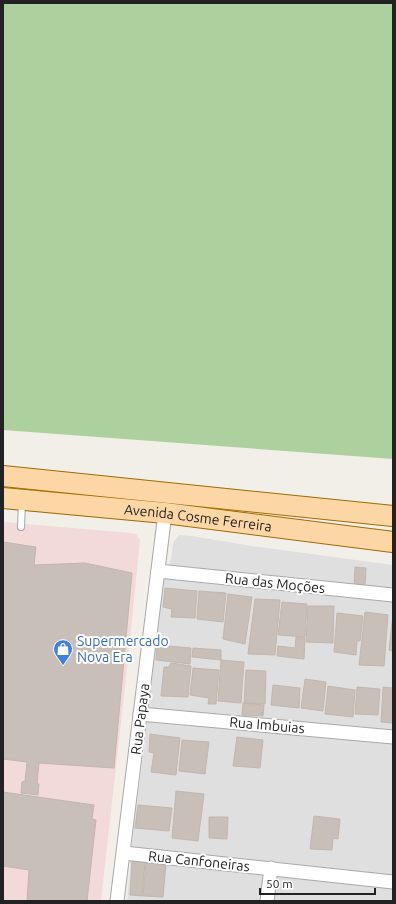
<svg xmlns="http://www.w3.org/2000/svg" width="396" height="904" viewBox="0 0 396 904" font-family="Ubuntu,sans-serif">
  <style>
    .residential { fill: #e0dfdf }
    .commercial { fill: #f2dad9 }
    .forest { fill: #add19e }
    .building { fill: #c7bfb8; stroke: #c4b6ab }
    .lines { fill: none; stroke-linecap: round; stroke-linejoin: round }
    .service-casing { stroke: #a9a9a9; stroke-width: 8 }
    .minor-casing { stroke: #a9a9a9; stroke-width: 15 }
    .primary-casing { stroke: #a06b00; stroke-width: 22 }
    .service { stroke: #fff; stroke-width: 6 }
    .minor { stroke: #fff; stroke-width: 13 }
    .primary { stroke: #fcd6a4; stroke-width: 20 }
    .labels { text-anchor: middle; stroke-width: 4; stroke-linejoin: round; paint-order: stroke }
    .street-label { font-size: 14px; fill: #222; stroke: #fff }
    .shop-label { font-size: 14px; fill: #366cbe; stroke: #fff; text-anchor: start }
  </style>
  <rect width="100%" height="100%" fill="#f2efe9"/>
  <!-- residential -->
  <path class="residential" d="M179 535 192 536 252 546 393 565V901H127L133 831 144 750 160 585 171 559 173 543Z"/>
  <!-- commercial -->
  <path class="commercial" d="M3 522 131 533 136 534 140 540 128 659 101 901H3Z"/>
  <!-- forest -->
  <path class="forest" d="M3 3H393V459L3 430Z"/>
  <!-- building -->
  <g class="building">
    <path d="M3 542 36 547 34 565 85 563 132 573 114 768 39 763 37 784H39L38 795 21 793 22 782 25 781 27 762 3 759Z"/>
    <path d="M355 567 366 568 365 586 354 585Z"/>
    <path d="M165 588 197 591 195 618 171 617 172 609 163 607Z"/>
    <path d="M199 591 226 593 223 622 197 619Z"/>
    <path d="M228 594 252 597 245 644 223 639Z"/>
    <path d="M255 599 280 600 275 655 248 654Z"/>
    <path d="M282 602 307 604 305 637 278 635Z"/>
    <path d="M308 606H334L333 643 306 642Z"/>
    <path d="M365 612 388 615 384 666 359 665Z"/>
    <path d="M337 613 363 616 360 641H357L356 655 334 652Z"/>
    <path d="M393 614V651L389 650Z"/>
    <path d="M296 637 305 638 304 659 277 656 278 646 295 648Z"/>
    <path d="M157 645 191 648 190 664 156 660Z"/>
    <path d="M193 648 221 650V660L192 657Z"/>
    <path d="M221 660 244 662 241 703 218 701Z"/>
    <path d="M171 663 191 666 188 697 161 696 164 667H169Z"/>
    <path d="M193 668 219 670 216 704H208L209 698 190 695Z"/>
    <path d="M246 670 266 671 265 704 244 703Z"/>
    <path d="M305 679 326 682 323 711 301 708Z"/>
    <path d="M273 685 300 688 299 708 271 705Z"/>
    <path d="M328 686 355 690 353 717 325 714Z"/>
    <path d="M357 687 380 689 378 715 355 714Z"/>
    <path d="M383 687 393 688V723L381 722Z"/>
    <path d="M243 703 264 705 263 716 242 715Z"/>
    <path d="M150 734 180 738 176 775 151 772 154 753 149 752Z"/>
    <path d="M237 737 263 740 260 768 233 766Z"/>
    <path d="M182 740 209 742 205 774 179 771Z"/>
    <path d="M176 791 204 794 198 841 172 838Z"/>
    <path d="M3 792 94 805 92 819 96 820 87 901H27L29 870 3 866Z"/>
    <path d="M138 805 172 808 169 831 135 828Z"/>
    <path d="M314 816 340 819 338 839 333 838 332 850 310 849Z"/>
    <path d="M209 817H228L227 839 209 838Z"/>
    <path d="M132 861 145 862 142 896 130 895Z"/>
    <path d="M146 862 166 864 163 897 143 896Z"/>
  </g>
  <g class="lines">
    <defs>
      <path id="service" d="M21 527 22 501"/>
      <g id="minor">
        <path d="M158 571 393 595"/>
        <path d="M140 714 393 737"/>
        <path d="M124 853 393 882"/>
        <path d="M117 901 165 513"/>
        <path d="M267 901 271 868"/>
      </g>
      <g id="primary">
        <path d="M3 476 393 516"/>
        <path id="s1" d="M3 498 165 513 393 542"/>
      </g>
    </defs>
    <!-- service casing -->
    <use href="#service" class="service-casing"/>
    <!-- minor casing -->
    <use href="#minor" class="minor-casing"/>
    <!-- primary casing -->
    <use href="#primary" class="primary-casing"/>
    <!-- service -->
    <use href="#service" class="service"/>
    <!-- minor -->
    <use href="#minor" class="minor"/>
    <!-- primary -->
    <use href="#primary" class="primary"/>
  </g>
  <!-- icons -->
  <defs>
    <symbol id="shop-pin" viewBox="-11 -11 22 30"><path d="M0 17L-7.5 6A9.5 9.5 0 1 1 7.5 6Z" fill="#3f7fe0" stroke="#fff"/><path d="M-5-2.5h2.3a2.7 3.5 0 0 1 5.4 0H5L5.5 6h-11ZM-1.5-2.5h3a1.5 2.3 0 0 0-3 0Z" fill="#fff"/></symbol>
  </defs>
  <g fill-rule="evenodd">
    <use href="#shop-pin" x="52" y="638" width="22" height="30"/>
  </g>
  <g class="labels">
    <!-- street labels -->
    <g class="street-label">
      <text dy="5" stroke="none"><textPath href="#s1" startOffset="196">Avenida Cosme Ferreira</textPath></text>
      <text transform="translate(275 583) rotate(6)" y="5">Rua das Moções</text>
      <text transform="translate(140 719) rotate(-83)" y="5">Rua Papaya</text>
      <text transform="translate(267 725) rotate(5)" y="5">Rua Imbuias</text>
      <text transform="translate(199 861) rotate(6)" y="5">Rua Canfoneiras</text>
    </g>
    <!-- shop labels -->
    <g class="shop-label">
      <text x="77" y="646">Supermercado<tspan x="77" dy="16">Nova Era</tspan></text>
    </g>
  </g>
  <!-- border -->
  <rect width="396" height="904" fill="none" stroke="#222222" stroke-width="8"/>
  <!-- scale -->
  <path d="M260 888v6h115v-6" fill="none" stroke="#222222" stroke-width="2"/>
  <text x="266" y="888" font-size="12" fill="#222222" stroke="#ffffff" stroke-width="3" paint-order="stroke">50 m</text>
</svg>
